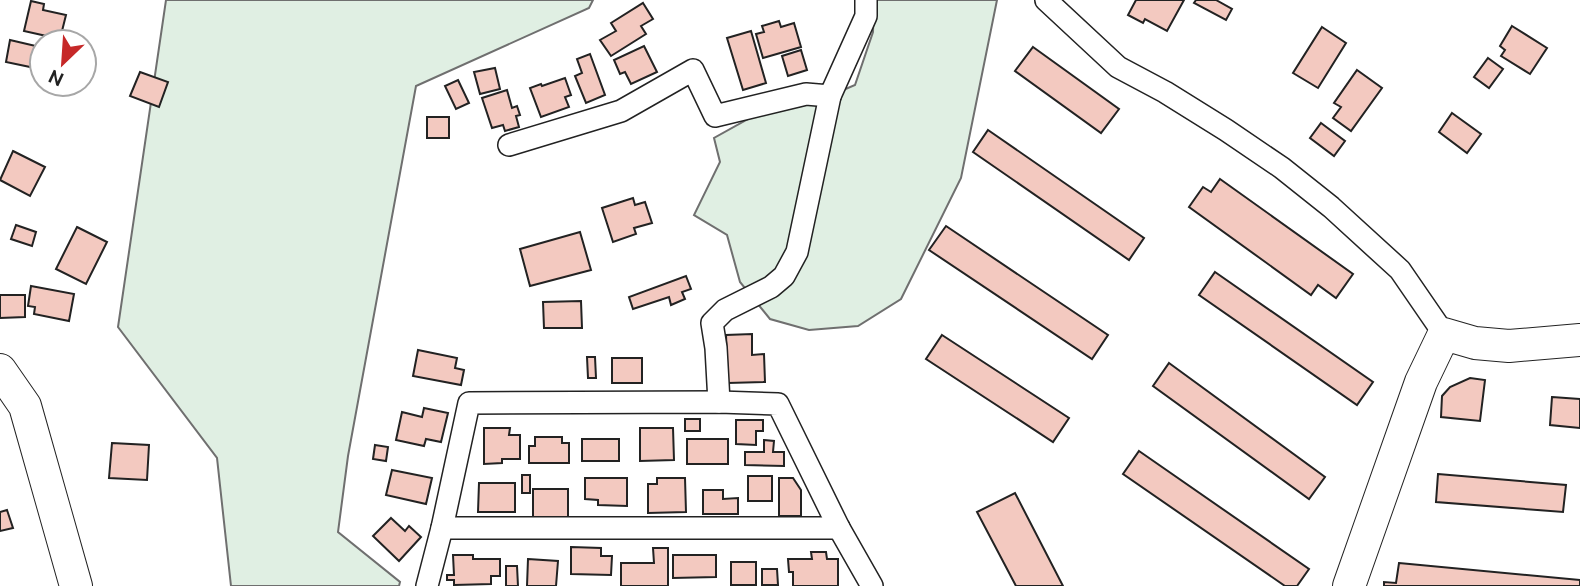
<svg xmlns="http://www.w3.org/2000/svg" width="1580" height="586" viewBox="0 0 1580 586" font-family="Ubuntu,sans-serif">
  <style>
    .green { fill: #e0efe3; stroke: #6f6f6f; stroke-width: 2 }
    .building { fill: #f3c9c0; stroke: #222; stroke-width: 2 }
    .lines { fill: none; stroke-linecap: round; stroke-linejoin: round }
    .street-casing { stroke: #222; stroke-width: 24 }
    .secondary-casing { stroke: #222; stroke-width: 34 }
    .street { stroke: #fff; stroke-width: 21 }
    .secondary { stroke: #fff; stroke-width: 32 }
  </style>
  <rect width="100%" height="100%" fill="#fff"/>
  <!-- green -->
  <g class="green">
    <path d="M166 0H593L589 8 416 86 348 456 338 532 400 582 399 586H231L217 458 118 327Z"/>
    <path d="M874 0H997L961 178 901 299 858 326 809 330 770 319 740 282 727 235 694 215 720 162 714 138 766 109 834 94 855 85 873 32Z"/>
  </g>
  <!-- building -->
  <g class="building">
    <path d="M1136 0H1184L1167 31 1145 19 1143 23 1128 15Z"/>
    <path d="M1196 0H1216L1232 9 1226 20 1194 3Z"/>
    <path d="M31 1 44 4 43 10 66 15 60 39 24 31Z"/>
    <path d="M643 3 653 19 641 26 646 34 611 56 600 40 616 31 611 23Z"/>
    <path d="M779 21 781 27 794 23 801 47 763 58 756 34 764 32 762 26Z"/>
    <path d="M1512 26 1547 48 1530 74 1501 56 1505 50 1500 46Z"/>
    <path d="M1322 27 1346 43 1318 88 1293 73Z"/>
    <path d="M751 31 766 83 743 90 727 38Z"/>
    <path d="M10 40 40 47 35 68 6 62Z"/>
    <path d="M644 46 657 72 631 84 625 72 620 74 614 60Z"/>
    <path d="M1033 47 1119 109 1101 133 1015 71Z"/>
    <path d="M801 50 807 70 788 76 782 56Z"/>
    <path d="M590 54 605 95 586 103 575 76 582 73 577 59Z"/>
    <path d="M1488 58 1503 69 1489 88 1474 77Z"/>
    <path d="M495 68 500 89 480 94 474 72Z"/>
    <path d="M1357 70 1382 88 1351 131 1333 118 1341 107 1334 103Z"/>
    <path d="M140 72 168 82 159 107 130 96Z"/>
    <path d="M565 78 571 95 565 97 569 107 541 117 530 88 541 84 542 86Z"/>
    <path d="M458 80 469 103 456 109 445 86Z"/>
    <path d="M507 90 512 108 517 106 520 115 516 116 519 127 505 131 503 125 492 128 482 98Z"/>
    <path d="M1452 113 1481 134 1467 153 1439 132Z"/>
    <rect x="427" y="117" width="22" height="21"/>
    <path d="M1321 123 1345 141 1334 156 1310 138Z"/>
    <path d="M988 130 1144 238 1129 260 973 152Z"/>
    <path d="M13 151 45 167 30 196 0 180Z"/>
    <path d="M1220 179 1353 274 1336 298 1318 285 1311 295 1189 207 1203 187 1211 192Z"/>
    <path d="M633 198 635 205 645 202 652 223 634 228 636 234 613 242 602 208Z"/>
    <path d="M16 225 36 232 32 246 11 239Z"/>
    <path d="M946 226 1108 335 1092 359 929 250Z"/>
    <path d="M77 227 107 242 86 284 56 269Z"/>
    <path d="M580 232 591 270 530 286 520 249Z"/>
    <path d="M1215 272 1373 382 1357 405 1199 295Z"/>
    <path d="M686 276 691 289 682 292 685 299 671 305 669 297 633 309 629 297Z"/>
    <path d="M31 286 74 294 69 321 34 314 35 307 28 306Z"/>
    <path d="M0 295H25V317L0 318Z"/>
    <path d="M581 301 582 328H544L543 302Z"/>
    <path d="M752 334V355L764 354 765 382 728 383 726 335Z"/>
    <path d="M942 335 1069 418 1053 442 926 359Z"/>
    <path d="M418 350 457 358 455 368 464 370 461 385 413 376Z"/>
    <path d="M587 357H595L596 378H588Z"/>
    <rect x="612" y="358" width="30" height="25"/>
    <path d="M1169 363 1325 477 1309 499 1153 386Z"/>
    <path d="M1470 378 1485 380 1480 421 1441 417 1442 396 1450 387Z"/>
    <path d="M1552 397 1580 399V428L1550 425Z"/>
    <path d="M424 408 448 413 441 442 426 439 424 446 396 440 402 412 422 417Z"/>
    <rect x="685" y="419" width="15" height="12"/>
    <path d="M736 420H763V431H756V445L736 444Z"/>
    <path d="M484 428H510L509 435H520V459H502V463L484 464Z"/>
    <path d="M640 428H673L674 460 640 461Z"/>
    <path d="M535 437H562V443H569V463H529V446H535Z"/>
    <rect x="582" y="439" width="37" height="22"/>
    <rect x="687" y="439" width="41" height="25"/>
    <path d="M764 440 774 441 773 452H784V466L745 465V452H764Z"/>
    <path d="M112 443 149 445 147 480 109 478Z"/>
    <path d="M375 445 388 447 386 461 373 459Z"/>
    <path d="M1139 451 1309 569 1297 586H1285L1123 474Z"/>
    <path d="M392 470 432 478 426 504 386 495Z"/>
    <path d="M1438 474 1566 485 1563 512 1436 502Z"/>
    <rect x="522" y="475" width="8" height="18"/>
    <rect x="748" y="476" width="24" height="25"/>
    <path d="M585 478H627V506L598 505V500L585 499Z"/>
    <path d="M657 478H685L686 512 648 513V484H657Z"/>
    <path d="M779 478H793L801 490V516H779Z"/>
    <path d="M479 483H515V512H478Z"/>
    <rect x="533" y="489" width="35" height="28"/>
    <path d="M703 490H723V499L738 498V514H703Z"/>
    <path d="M1015 493 1063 586H1016L977 512Z"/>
    <path d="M7 510 13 528 0 531V512Z"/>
    <path d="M391 518 405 531 409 526 421 537 399 561 373 536Z"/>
    <path d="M571 547 601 548V556H612L611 575 571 574Z"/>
    <path d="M653 548H668V586H621V563H654Z"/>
    <path d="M811 552H826L827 559H838V586H793V572H789L788 559H812Z"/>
    <path d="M453 555H473V559H500V576H491V584L454 585V580H447V575H454Z"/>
    <path d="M673 555H716V577L673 578Z"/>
    <path d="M528 559 558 561 556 586H527Z"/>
    <rect x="731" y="562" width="25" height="23"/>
    <path d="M1399 563 1580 580V586H1384V582L1396 583Z"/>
    <path d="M506 566H517L518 586H506Z"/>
    <path d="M762 569H777L778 585H762Z"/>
  </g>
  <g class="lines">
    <defs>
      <g id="street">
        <path d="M1046 0 1118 67 1165 92 1226 130 1282 168 1331 207 1400 270 1444 334"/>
        <path d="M509 145 621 111 693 70 715 116 806 94 830 96 866 16V0"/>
        <path d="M719 402 716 348 712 323 725 310 771 287 784 276 797 252 830 96"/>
        <path d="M442 528H839"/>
        <path d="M427 586 442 528 469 403 719 402 778 404 839 528 872 586"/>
      </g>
      <g id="secondary">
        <path d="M0 370 25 406 76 586"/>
        <path d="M1349 586 1421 382 1444 334 1475 343 1509 346 1580 340"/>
      </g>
    </defs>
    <!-- street casing -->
    <use href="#street" class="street-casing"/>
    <!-- secondary casing -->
    <use href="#secondary" class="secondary-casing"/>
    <!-- street -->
    <use href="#street" class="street"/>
    <!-- secondary -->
    <use href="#secondary" class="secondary"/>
  </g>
  <!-- north arrow -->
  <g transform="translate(63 63) rotate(205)"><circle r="33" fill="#ffffff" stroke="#a7a7a7" stroke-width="2"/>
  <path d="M0-5L12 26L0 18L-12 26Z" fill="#c62828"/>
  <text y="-10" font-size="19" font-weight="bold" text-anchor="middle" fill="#222222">N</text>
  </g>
</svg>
